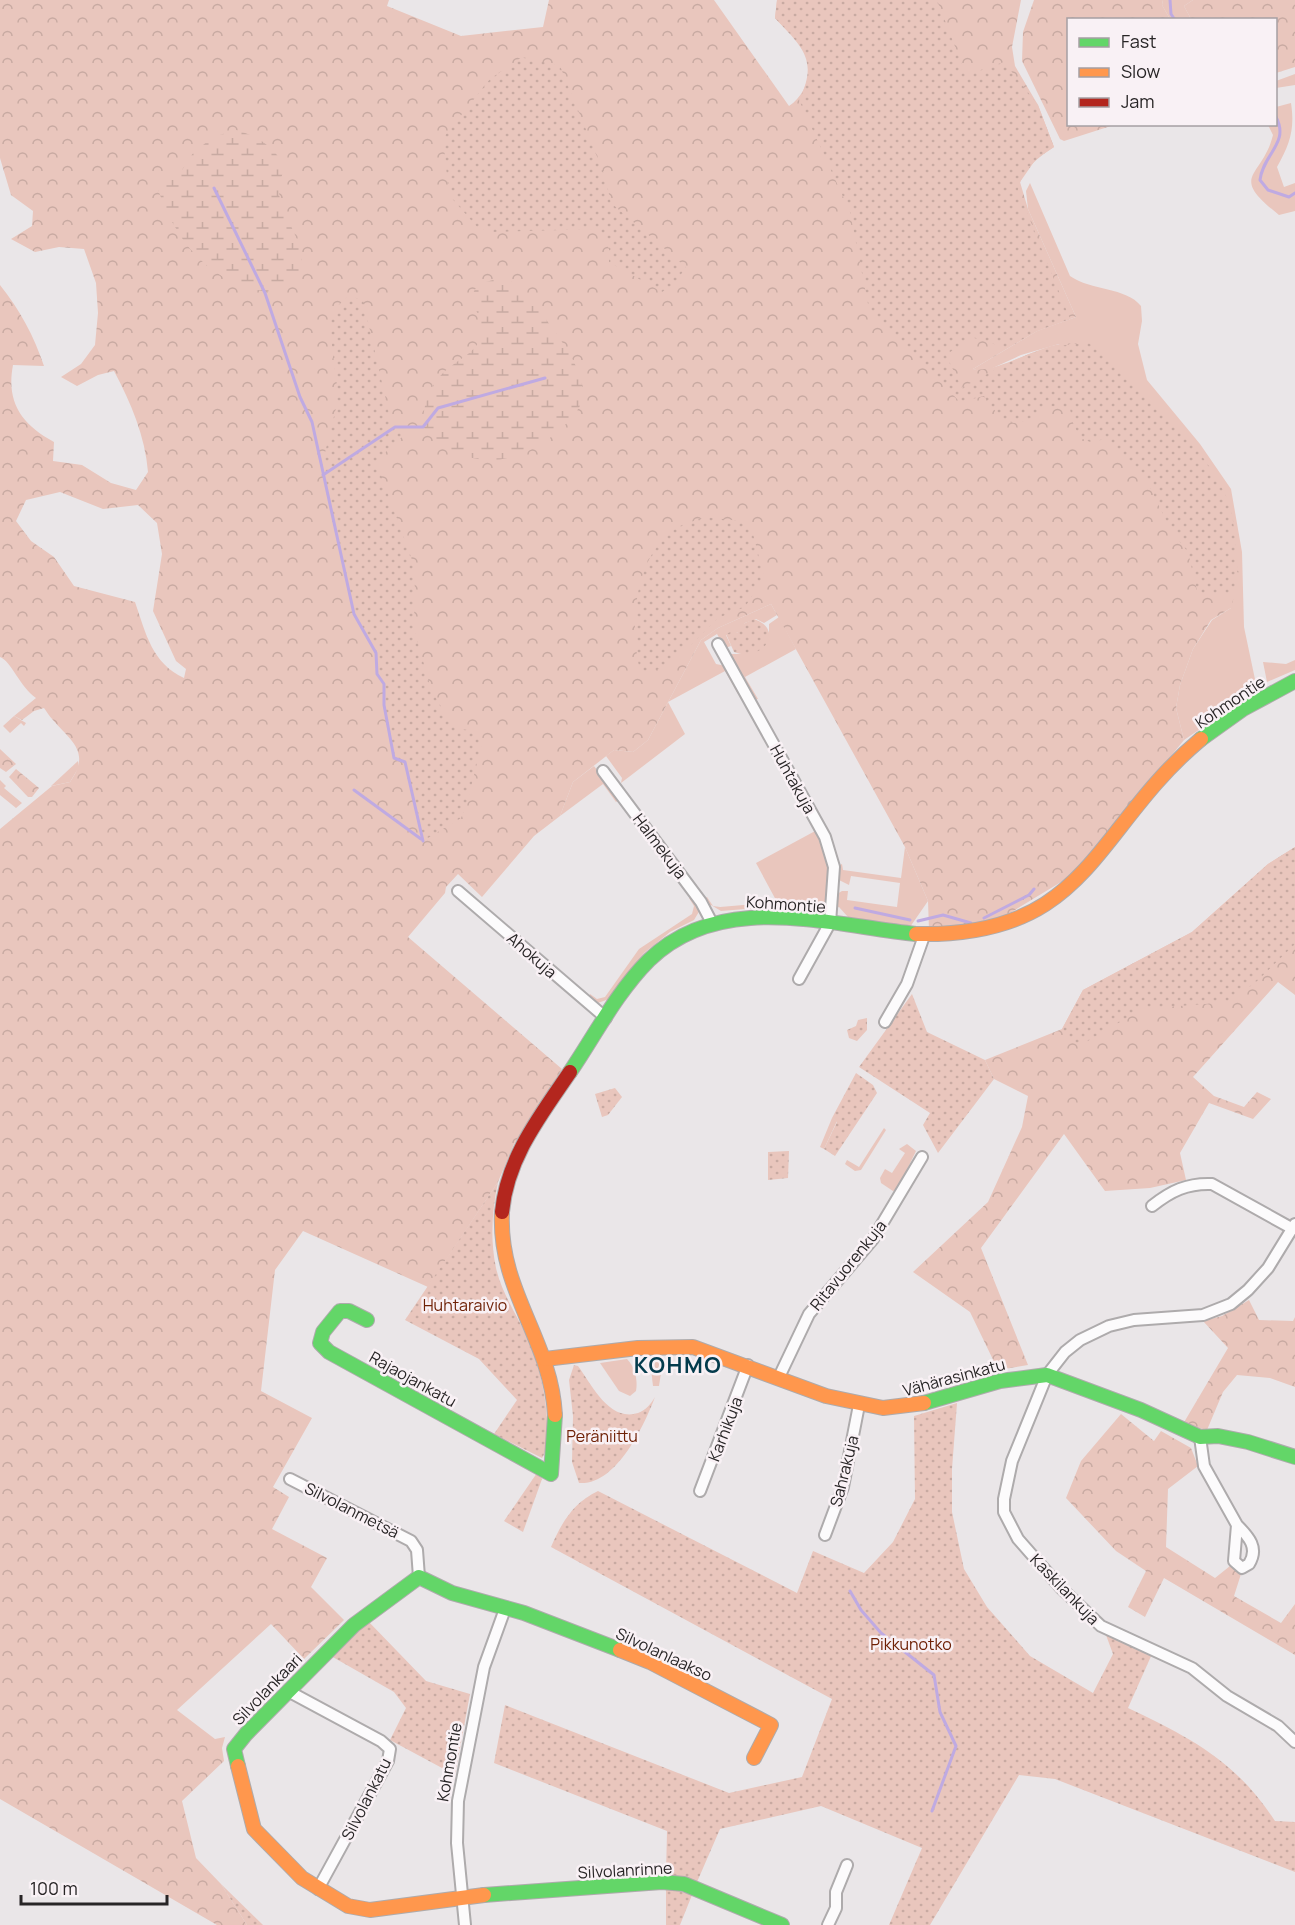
<svg xmlns="http://www.w3.org/2000/svg" width="1295" height="1925" viewBox="0 0 1295 1925" font-family="Manrope,sans-serif">
  <style>
    .grass { fill: #e9c6bd }
    .forest { fill: url(#forest-crowns); fill-rule: evenodd }
    .wetland { fill: url(#wetland-marsh) }
    .park { fill: url(#park-dots) }
    .lines { fill: none; stroke-linecap: round; stroke-linejoin: round }
    .stream { stroke: #bfaae2; stroke-width: 3 }
    .street-casing { stroke: #aeabac; stroke-width: 14 }
    .fast-casing { stroke: #aeabac; stroke-width: 16 }
    .slow-casing { stroke: #aeabac; stroke-width: 16 }
    .jam-casing { stroke: #aeabac; stroke-width: 16 }
    .street { stroke: #fcfbfc; stroke-width: 10 }
    .fast { stroke: #63d668; stroke-width: 14 }
    .slow { stroke: #ff974d; stroke-width: 14 }
    .jam { stroke: #b3261e; stroke-width: 14 }
    .labels { text-anchor: middle; stroke-width: 5; stroke-linejoin: round; paint-order: stroke }
    .street-label { font-size: 16px; fill: #282526; stroke: #f9f1f5 }
    .park-label { font-size: 16px; fill: #6f2106; stroke: #f9f1f5 }
    .district-label { font-size: 22px; font-weight: bold; letter-spacing: 1.5px; fill: #043b4c; stroke: #f9f1f5 }
  </style>
  <defs>
    <pattern id="forest-crowns" width="20" height="18" patternUnits="userSpaceOnUse" patternTransform="scale(1.5)"><rect width="20" height="18" fill="#e9c6bd"/><path d="M2 6a3 3 0 1 1 6 0M12 15a3 3 0 1 1 6 0" fill="none" stroke="#c8aaa2"/></pattern>
    <pattern id="wetland-marsh" width="20" height="14" patternUnits="userSpaceOnUse" patternTransform="scale(1.5)"><rect width="20" height="14" fill="#e9c6bd"/><path d="M1 5h8M5 5V1M11 12h8M15 12V8" fill="none" stroke="#c8aaa2"/></pattern>
    <pattern id="park-dots" width="8" height="8" patternUnits="userSpaceOnUse" patternTransform="scale(1.5)"><rect width="8" height="8" fill="#e9c6bd"/><path d="M2 2h.1M6 6h.1" fill="none" stroke="#c8aaa2" stroke-width="1.8" stroke-linecap="round"/></pattern>
  </defs>
  <rect width="100%" height="100%" fill="#eae6e8"/>
  <!-- grass -->
  <g class="grass">
    <path d="M1163 0H1193L1184 6 1191 19H1170L1162 5Z"/>
    <path d="M1295 74V85L1276 88V81Z"/>
    <path d="M1291 103C1295 129 1290 144 1277 167L1284 187 1295 183V211L1279 215C1227 174 1262 179 1273 135L1268 125 1276 124V107Z"/>
    <path d="M1030 183 1070 276C1091 291 1126 287 1141 306L1142 321 1138 344 1147 380 1200 444 1231 489 1242 552 1244 627 1256 684 1223 704 1224 707 1203 727 1184 740 1176 708 1180 685 1193 649 1212 620 1231 608 1210 469 1150 399 1059 344 1021 355 984 372 973 369 1037 331 1076 317 1028 209 1026 191Z"/>
    <path d="M771 604 777 615 764 623 756 619 745 623 740 632 726 635 731 646 725 648 717 634 704 642 716 664 726 666 741 692 738 694 725 671 668 702 685 734 621 783 622 778 606 756 614 750 633 752 648 740 701 640 718 628Z"/>
    <path d="M779 617 796 649 745 677 758 699 754 700 729 654H740L769 635V624Z"/>
    <path d="M1295 660V670L1267 682 1263 662 1286 664Z"/>
    <path d="M14 716 26 723 24 726 21 723 10 733 3 726Z"/>
    <path d="M78 761 79 767 70 782 51 786Z"/>
    <path d="M594 766 619 800 616 802 603 784 560 816 573 782Z"/>
    <path d="M0 780 6 786 4 788 22 803 16 808 0 795Z"/>
    <path d="M817 830 829 861 827 907 819 910 784 906 721 911 711 905 709 907 704 899 707 897 713 906 720 907 777 902 756 863Z"/>
    <path d="M905 847 928 901 910 927 848 917 839 907 836 908 837 894 842 891H848L847 900 897 907 900 883 851 876 849 885 839 880 838 866 842 864 843 870 901 878Z"/>
    <path d="M692 896 700 910 694 920 670 932 644 953 609 999 595 1004 588 999 590 994 597 999 605 997 639 949 692 914 694 906 689 898Z"/>
    <path d="M832 1118 837 1121 824 1149 820 1147Z"/>
    <path d="M884 1128 886 1130 861 1170 855 1171 845 1164 847 1160 859 1167Z"/>
    <path d="M907 1144 916 1151 897 1190 893 1191 881 1183 880 1178 885 1169 892 1173 905 1153 899 1149Z"/>
    <path d="M627 1359C635 1367 638 1380 636 1391L630 1396 619 1391 600 1363Z"/>
  </g>
  <!-- forest -->
  <g class="forest">
    <path d="M0 0H389L387 6 461 36 543 27 549 0H714L789 106C808 94 815 66 802 46 795 36 783 27 775 18L777 0H1021L1012 47 1015 66 1038 105 1054 147 1036 159 1020 182 1028 209 1076 317 1037 331 973 369C993 374 1035 348 1060 344 1069 343 1079 344 1089 343L1150 399 1185 436 1210 469 1227 497 1233 520 1239 577 1231 608 1211 620 1193 649 1180 685 1176 708 1184 740 1076 873 1005 916 985 924 929 930 928 901 905 847 771 604 718 628 701 640 648 740 633 752 614 750 573 782 560 816 534 836 482 897 458 874 446 887 445 893 408 937 562 1069 514 1144 498 1182 428 1287 303 1231 275 1270 261 1391 312 1418 273 1487 289 1497 272 1529 327 1558 311 1587 344 1620 304 1659 271 1624 177 1710 215 1739 225 1737 222 1748 224 1761 182 1801 196 1858 221 1884 247 1925H217L0 1799V829L52 786 70 782C91 752 72 742 53 720 49 716 47 712 44 708L34 711 22 720 14 716 36 698C20 687 11 661 0 657V285C20 310 34 336 44 366L13 365C6 402 21 424 54 442L53 461 82 465 111 483 136 490 148 472C145 436 131 403 114 371L98 375 77 386 61 377 81 364 95 345 98 313 96 283 84 249 59 247 35 252 11 239 32 226 33 211 11 195 0 158ZM60 492 103 509 138 505 157 523 162 554 153 611 176 661 186 669 184 678C152 663 146 634 135 602L74 586 54 557 31 541 16 521 26 500Z"/>
    <path d="M1034 0H1163L1162 5 1170 19 1068 20V124L1114 125 1064 141 1060 139 1022 61 1023 32Z"/>
    <path d="M1193 0H1295V67L1276 73V20L1191 19 1184 6Z"/>
    <path d="M0 749 16 764 6 772 0 768Z"/>
    <path d="M16 769 39 788 32 797H28L9 777Z"/>
    <path d="M1295 847V995L1278 982 1193 1077 1214 1096 1244 1107 1257 1092 1271 1099 1253 1119 1209 1103 1180 1153 1186 1180 1150 1188 1105 1191 1064 1134 981 1248 1028 1365 998 1370 970 1312 913 1272 988 1202 1022 1127 1028 1096 994 1079 985 1060 1062 1029 1083 990 1192 932 1268 864Z"/>
    <path d="M1249 1300 1259 1320 1293 1321 1295 1317V1387L1270 1378 1237 1375 1223 1392 1207 1430 1183 1424 1228 1348 1203 1321 1222 1316Z"/>
    <path d="M661 1357 663 1360 659 1386H653L650 1361Z"/>
    <path d="M1121 1414 1154 1441 1161 1431 1191 1448 1198 1466 1168 1489 1166 1547 1215 1578 1230 1566 1241 1574 1234 1596 1281 1623 1295 1604V1655L1164 1578 1145 1617 1128 1607 1146 1571 1116 1551 1066 1498 1081 1461Z"/>
  </g>
  <!-- wetland -->
  <g class="wetland">
    <path d="M236 130C258 136 275 147 285 168 280 178 277 192 281 203 288 227 314 255 294 281 286 292 268 293 256 290 200 275 173 235 155 181L182 170 193 153 213 137Z"/>
    <path d="M498 279C521 279 530 297 542 314 557 335 581 364 583 391 584 406 573 416 564 426 519 468 466 474 423 427 423 400 431 380 454 364 462 358 473 352 478 343 494 318 446 288 498 279Z"/>
  </g>
  <!-- park -->
  <g class="park">
    <path d="M777 0H937L966 75 1004 62 1038 105 1054 147C1038 157 1022 170 1018 190L1070 319 1037 331 1007 348 971 337 946 355 962 388C1008 363 1034 345 1089 343 1138 388 1197 434 1226 496 1233 511 1234 529 1236 546 1237 564 1239 578 1234 595H1198L1188 552 1171 531 1148 483 1103 439 1093 443 1080 438 1073 423 1070 409 1050 406C1016 429 1008 431 984 396L960 402 869 309 850 212 799 100C819 60 802 47 775 18Z"/>
    <path d="M522 57 560 66 605 176 611 203 686 267 675 283 662 292 609 262V249L600 229 491 232 477 227 449 195 443 138 490 79Z"/>
    <path d="M349 296 363 300 391 422 403 436 376 461 415 568 414 629 431 689 448 719 460 729 477 731 483 739 466 807 461 818 423 841 406 763 394 758 384 705V684L377 674 376 653 354 614 321 469 336 408 337 386 329 322 338 305Z"/>
    <path d="M705 517 750 522 764 577 745 607 718 618 692 644 660 669 641 673C629 629 633 557 675 529 683 523 696 521 705 517Z"/>
    <path d="M754 619C786 630 762 663 734 652L726 634 735 630 737 633 745 623Z"/>
    <path d="M1295 847V944L1257 981 1230 1002 1142 1009 1081 1045 1070 1040 1062 1029 1083 990 1192 932 1268 864Z"/>
    <path d="M912 994 927 1032 985 1060 994 1079 938 1153 923 1125 930 1113 859 1067Z"/>
    <path d="M867 1018V1030L857 1041 849 1038 847 1030 856 1026 858 1020Z"/>
    <path d="M856 1073 873 1085 877 1093 835 1156 824 1149 837 1122 832 1118Z"/>
    <path d="M615 1088 622 1097 608 1115 602 1117 595 1094Z"/>
    <path d="M789 1151 788 1178 768 1180V1152Z"/>
    <path d="M498 1182C492 1211 490 1239 496 1268 502 1294 517 1315 528 1339 540 1367 548 1401 547 1432 546 1441 547 1451 542 1458L494 1434 517 1400 479 1359 405 1320Z"/>
    <path d="M574 1365 578 1366C592 1385 609 1422 638 1413 646 1410 651 1404 655 1397 644 1426 616 1486 579 1483L572 1462 573 1416 569 1380Z"/>
    <path d="M957 1403 952 1469V1512L964 1569 987 1607 1030 1656 1093 1693 1113 1654 1106 1635 1152 1654 1128 1708C1191 1738 1236 1761 1275 1821L1295 1822V1872L1055 1779 1019 1775 930 1925H889L922 1848 821 1806 720 1829 697 1882 666 1874 667 1831 494 1763 505 1705 729 1793 802 1777 832 1699 551 1547C562 1522 573 1503 598 1491L797 1593 813 1551 864 1573 893 1542 915 1499 914 1416Z"/>
    <path d="M537 1473 542 1479 523 1532 504 1521Z"/>
    <path d="M368 1621 426 1681 470 1694 455 1775 390 1740 406 1708 394 1692 331 1656Z"/>
    <path d="M221 1884 263 1925H247Z"/>
    <path d="M666 1887 692 1895 680 1925H666Z"/>
  </g>
  <g class="lines">
    <!-- stream -->
    <g class="stream">
      <path d="M1170 0 1171 14 1175 20"/>
      <path d="M1276 117C1290 143 1263 154 1260 180L1268 190 1289 197 1295 193"/>
      <path d="M214 188 265 293 300 397 312 422 354 614 376 653 377 674 384 684V705L394 758 405 762 423 841"/>
      <path d="M323 475 395 427H423L438 408 545 378"/>
      <path d="M354 790 421 839"/>
      <path d="M855 908 910 920"/>
      <path d="M984 918 1029 895 1034 889"/>
      <path d="M918 921 943 915 971 923"/>
      <path d="M850 1591 861 1610 881 1633 934 1675 940 1712 956 1746 932 1811"/>
    </g>
    <defs>
      <g id="street">
        <path d="M718 644 825 837 834 867 830 923 799 979"/>
        <path d="M603 771 701 902 712 923"/>
        <path d="M458 891 606 1018"/>
        <path d="M885 1022 907 984 924 936"/>
        <path d="M1152 1206C1171 1191 1187 1183 1212 1184L1293 1229"/>
        <path d="M1295 1224 1268 1268 1248 1290 1231 1304 1203 1315 1134 1320 1109 1326 1080 1340 1065 1352 1047 1375 1012 1461 1004 1499V1512L1018 1539 1061 1588 1101 1626 1192 1668 1227 1696 1278 1726 1295 1742"/>
        <path d="M779 1377 809 1314 873 1239 922 1157"/>
        <path d="M1200 1437 1204 1466 1237 1525 1234 1561 1242 1568 1249 1564C1259 1548 1249 1537 1237 1525"/>
        <path d="M290 1479 411 1541 417 1550 419 1577"/>
        <path d="M700 1491 748 1365"/>
        <path d="M825 1535 843 1487 859 1405"/>
        <path d="M288 1691 381 1741 390 1749 388 1761 318 1889"/>
        <path d="M465 1925 457 1843 458 1801 484 1667 505 1609"/>
        <path d="M828 1925 836 1908V1892L847 1865"/>
      </g>
      <g id="fast">
        <path d="M1201 739 1243 709 1295 681"/>
        <path d="M570 1072C595 1035 617 992 649 960 721 890 828 925 916 934"/>
        <path d="M367 1320 349 1311H340L323 1332 320 1343 329 1352 551 1474 555 1415"/>
        <path d="M924 1403 1000 1381 1047 1375 1141 1410 1200 1437 1218 1436 1248 1442 1295 1457"/>
        <path d="M238 1766 234 1749 246 1734 354 1625 419 1577 452 1593 524 1613 620 1650"/>
        <path d="M484 1895 662 1882 684 1884 782 1925"/>
      </g>
      <g id="slow">
        <path d="M916 934C1090 938 1092 830 1201 739"/>
        <path d="M502 1212C498 1291 551 1339 555 1415"/>
        <path d="M545 1359 638 1348 693 1347 826 1396 883 1408 924 1403"/>
        <path d="M620 1650 650 1662 771 1725 754 1758"/>
        <path d="M238 1766 254 1829 302 1878 348 1906 370 1910 484 1895"/>
      </g>
      <path id="jam" d="M502 1212C507 1158 540 1116 570 1072"/>
    </defs>
    <!-- street casing -->
    <use href="#street" class="street-casing"/>
    <!-- fast casing -->
    <use href="#fast" class="fast-casing"/>
    <!-- slow casing -->
    <use href="#slow" class="slow-casing"/>
    <!-- jam casing -->
    <use href="#jam" class="jam-casing"/>
    <!-- street -->
    <use href="#street" class="street"/>
    <!-- fast -->
    <use href="#fast" class="fast"/>
    <!-- slow -->
    <use href="#slow" class="slow"/>
    <!-- jam -->
    <use href="#jam" class="jam"/>
  </g>
  <g class="labels">
    <!-- street labels -->
    <g class="street-label">
      <text transform="translate(1230 702) rotate(-34)" y="6">Kohmontie</text>
      <text transform="translate(793 779) rotate(61)" y="6">Huhtakuja</text>
      <text transform="translate(660 846) rotate(53)" y="6">Halmekuja</text>
      <text transform="translate(786 904) rotate(4)" y="6">Kohmontie</text>
      <text transform="translate(532 955) rotate(41)" y="6">Ahokuja</text>
      <text transform="translate(848 1265) rotate(-51)" y="6">Ritavuorenkuja</text>
      <text transform="translate(954 1377) rotate(-15)" y="6">Vähärasinkatu</text>
      <text transform="translate(413 1379) rotate(29)" y="6">Rajaojankatu</text>
      <text transform="translate(725 1429) rotate(-69)" y="6">Karhikuja</text>
      <text transform="translate(844 1471) rotate(-76)" y="6">Sahrakuja</text>
      <text transform="translate(352 1510) rotate(27)" y="6">Silvolanmetsä</text>
      <text transform="translate(1065 1589) rotate(46)" y="6">Kaskilankuja</text>
      <text transform="translate(664 1654) rotate(25)" y="6">Silvolanlaakso</text>
      <text transform="translate(267 1689) rotate(-46)" y="6">Silvolankaari</text>
      <text transform="translate(449 1762) rotate(-80)" y="6">Kohmontie</text>
      <text transform="translate(366 1799) rotate(-63)" y="6">Silvolankatu</text>
      <text transform="translate(625 1870) rotate(-3)" y="6">Silvolanrinne</text>
    </g>
    <!-- park labels -->
    <g class="park-label">
      <text x="465" y="1311">Huhtaraivio</text>
      <text x="602" y="1442">Peräniittu</text>
      <text x="911" y="1650">Pikkunotko</text>
    </g>
    <!-- district labels -->
    <g class="district-label">
      <text x="678" y="1373">KOHMO</text>
    </g>
  </g>
  <!-- legend -->
  <rect x="1067" y="18" width="210" height="108" fill="#f9f1f5" stroke="#a59fa2" stroke-width="1.5"/>
  <rect x="1079" y="38" width="30" height="9" fill="#63d668" stroke="#a59fa2" stroke-width="1.5"/>
  <text x="1121" y="48" font-size="18" fill="#282526">Fast</text>
  <rect x="1079" y="68" width="30" height="9" fill="#ff974d" stroke="#a59fa2" stroke-width="1.5"/>
  <text x="1121" y="78" font-size="18" fill="#282526">Slow</text>
  <rect x="1079" y="98" width="30" height="9" fill="#b3261e" stroke="#a59fa2" stroke-width="1.5"/>
  <text x="1121" y="108" font-size="18" fill="#282526">Jam</text>
  <!-- scale -->
  <path d="M21 1895v9h146v-9" fill="none" stroke="#282526" stroke-width="3"/>
  <text x="30" y="1895" font-size="18" fill="#282526" stroke="#f9f1f5" stroke-width="4.5" paint-order="stroke">100 m</text>
</svg>
